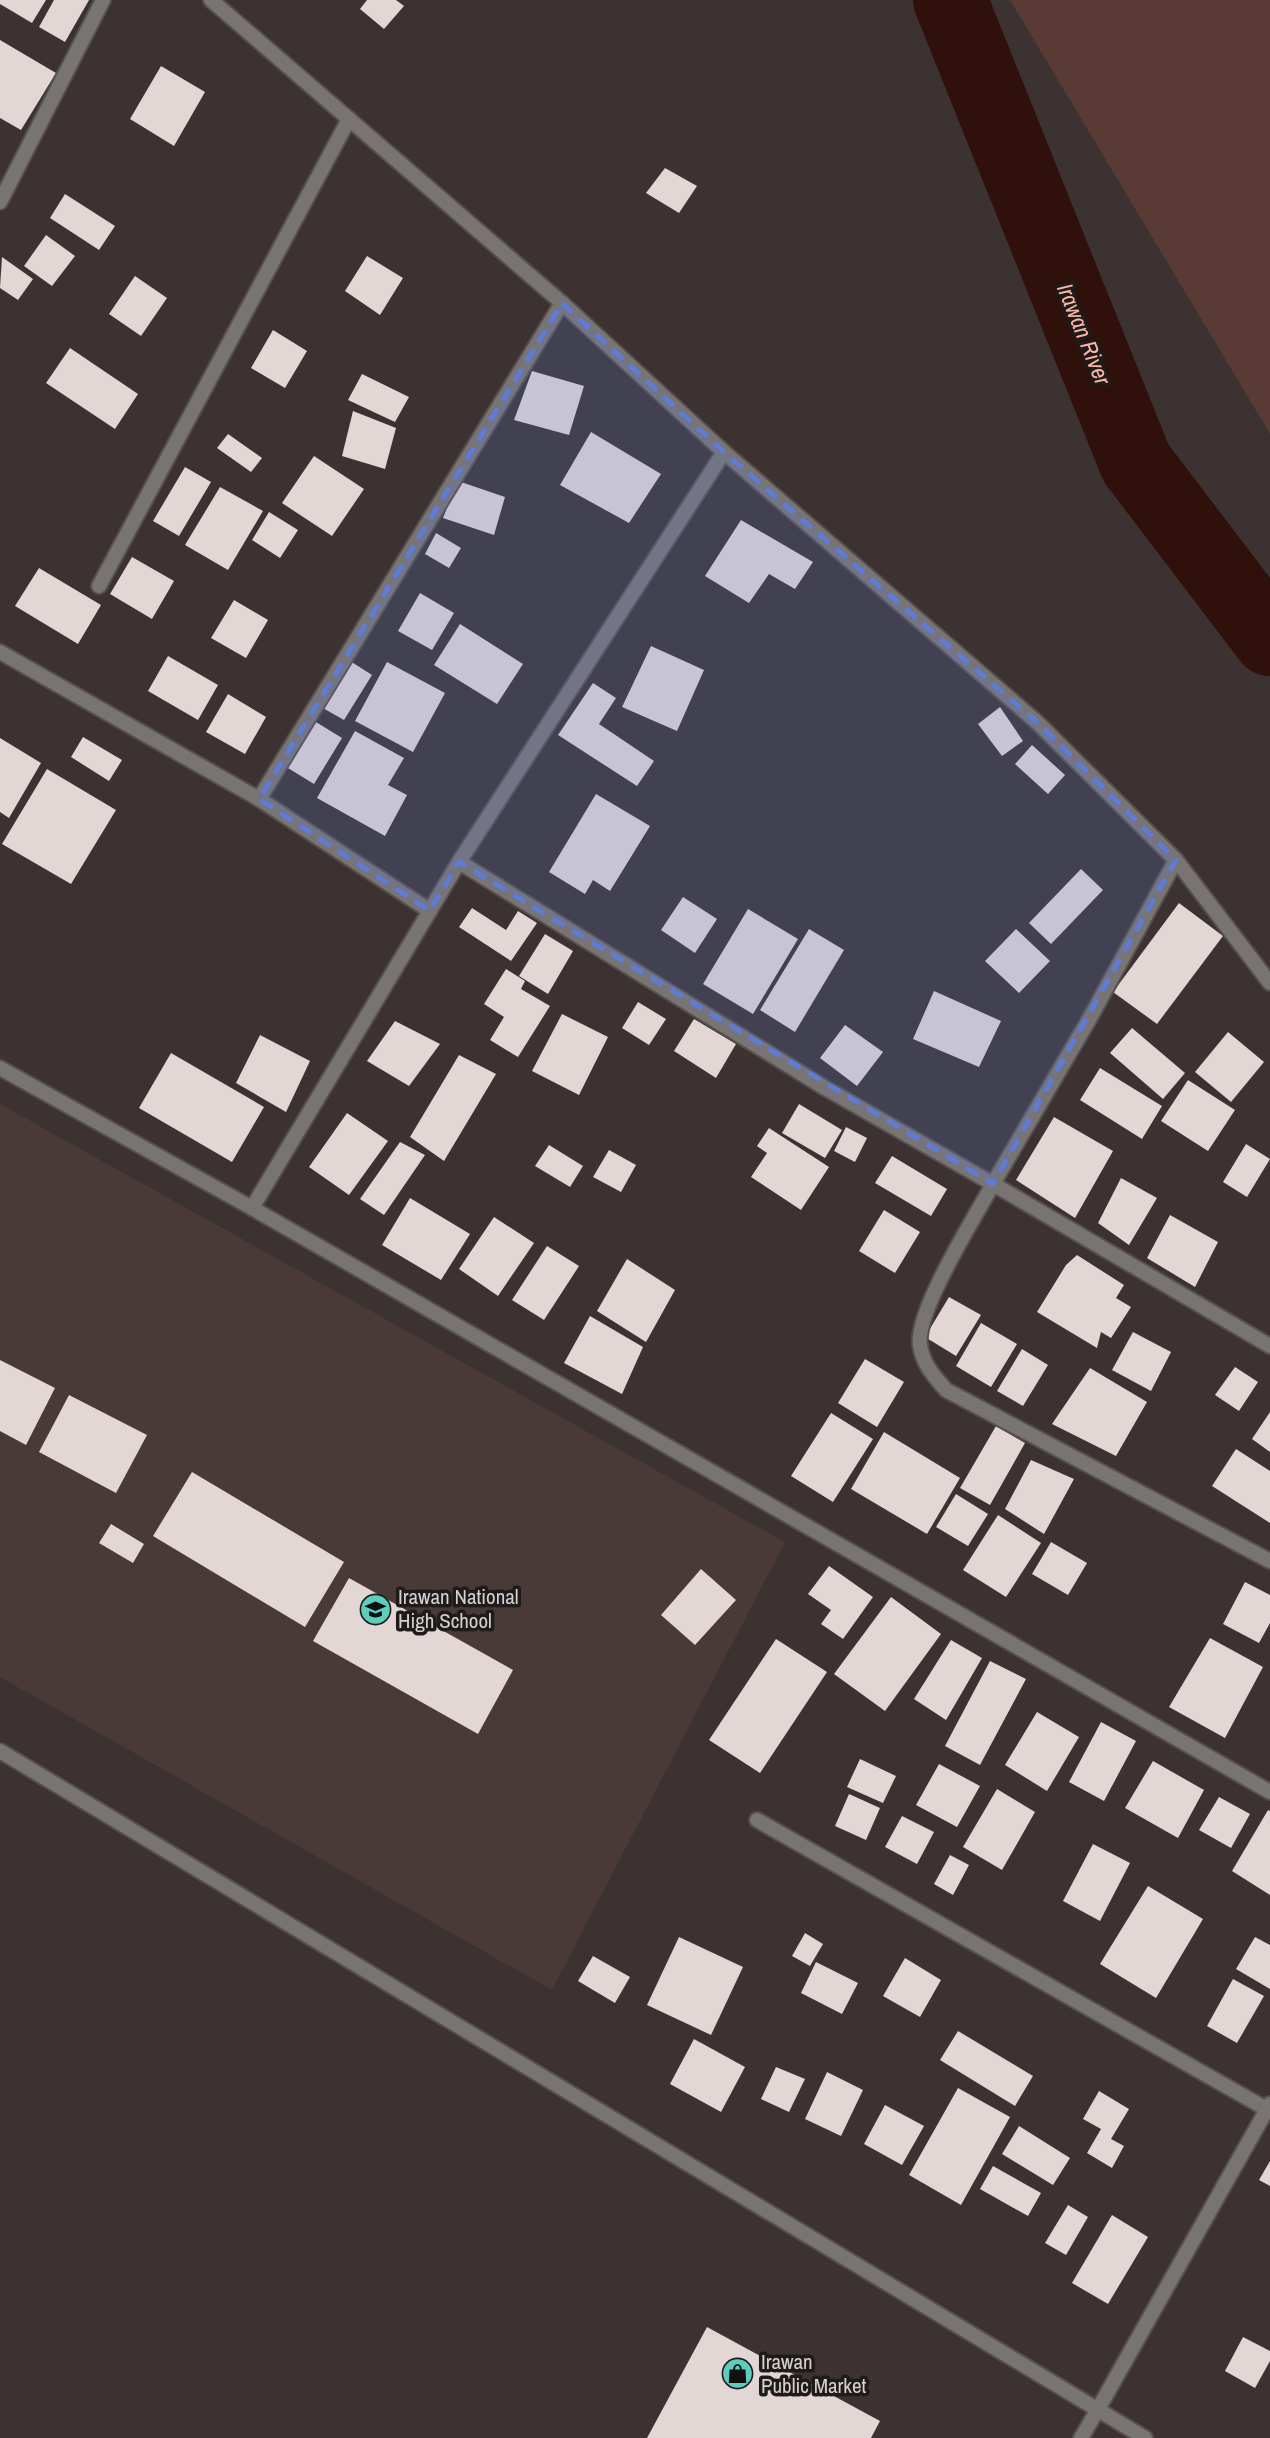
<svg xmlns="http://www.w3.org/2000/svg" width="1270" height="2438" viewBox="0 0 1270 2438" font-family="'Archivo Narrow',sans-serif">
  <style>
    .built { fill: #493a37 }
    .green { fill: #593a34 }
    .lines { fill: none; stroke-linecap: round; stroke-linejoin: round }
    .river { stroke: #30100b; stroke-width: 74 }
    .building { fill: #e2d7d5 }
    .lane-casing { stroke: #574f4e; stroke-width: 18 }
    .street-casing { stroke: #574f4e; stroke-width: 18 }
    .lane { stroke: #787473; stroke-width: 14 }
    .street { stroke: #787473; stroke-width: 14 }
    .marked { fill: #5e7cd5; fill-opacity: 0.2; stroke: #5e7cd5; stroke-width: 5; stroke-dasharray: 14 9; stroke-linejoin: round }
    .labels { text-anchor: middle; stroke-width: 7; stroke-linejoin: round; paint-order: stroke }
    .poi-label { font-size: 21px; fill: #d6d1d0; stroke: #1f1b1a; text-anchor: start }
    .water-label { font-size: 23px; font-style: italic; fill: #fcb7aa; stroke: #1f1b1a }
  </style>
  <rect width="100%" height="100%" fill="#3b3231"/>
  <!-- built -->
  <path class="built" d="M0 1104 785 1542 552 1990 0 1677Z"/>
  <!-- green -->
  <path class="green" d="M1010 0H1270V434Z"/>
  <g class="lines">
    <!-- river -->
    <path class="river" d="M950 0 1136 463 1270 639"/>
  </g>
  <!-- building -->
  <g class="building">
    <path d="M0 0H46L32 23 0 4Z"/>
    <path d="M54 0H89L65 42 39 27Z"/>
    <path d="M367 0H396L404 6 384 29 360 9Z"/>
    <path d="M0 40 56 73 21 130 0 118Z"/>
    <path d="M161 66 205 92 174 146 130 119Z"/>
    <path d="M665 168 697 186 679 213 646 193Z"/>
    <path d="M65 194 115 226 99 250 50 218Z"/>
    <path d="M46 235 75 256 52 286 24 266Z"/>
    <path d="M367 256 403 278 380 315 345 291Z"/>
    <path d="M2 257 33 279 18 300 0 288Z"/>
    <path d="M135 276 167 298 141 336 109 314Z"/>
    <path d="M273 330 307 351 285 388 251 368Z"/>
    <path d="M70 348 138 394 115 429 46 383Z"/>
    <path d="M532 371 584 386 569 435 514 420Z"/>
    <path d="M362 374 409 397 395 422 348 400Z"/>
    <path d="M353 411 396 428 385 469 342 456Z"/>
    <path d="M591 432 661 474 629 523 560 485Z"/>
    <path d="M228 434 262 458 251 472 217 448Z"/>
    <path d="M314 456 364 489 332 536 282 503Z"/>
    <path d="M185 467 211 482 179 536 153 521Z"/>
    <path d="M458 481 505 497 494 535 443 518Z"/>
    <path d="M220 487 263 511 228 570 185 545Z"/>
    <path d="M269 512 298 530 280 558 252 540Z"/>
    <path d="M741 520 813 562 795 589 769 574 749 603 705 576Z"/>
    <path d="M436 533 461 548 449 568 425 554Z"/>
    <path d="M132 557 174 581 152 619 110 594Z"/>
    <path d="M39 568 101 605 78 644 15 606Z"/>
    <path d="M420 593 454 613 432 650 398 631Z"/>
    <path d="M234 600 268 620 246 658 211 638Z"/>
    <path d="M460 624 523 664 497 704 434 665Z"/>
    <path d="M651 646 704 670 677 731 622 707Z"/>
    <path d="M168 656 218 685 198 720 148 691Z"/>
    <path d="M350 661 372 675 344 720 321 707Z"/>
    <path d="M387 662 445 693 413 752 355 721Z"/>
    <path d="M593 683 616 698 599 724 654 761 637 786 558 735Z"/>
    <path d="M228 694 266 717 245 754 206 732Z"/>
    <path d="M1000 707 1023 741 1002 756 978 724Z"/>
    <path d="M311 719 342 738 314 784 283 765Z"/>
    <path d="M355 731 404 758 388 785 407 795 385 836 317 798Z"/>
    <path d="M83 737 122 760 109 781 71 757Z"/>
    <path d="M0 738 41 763 9 818 0 812Z"/>
    <path d="M1032 745 1065 775 1048 794 1015 764Z"/>
    <path d="M47 769 116 810 71 884 2 844Z"/>
    <path d="M596 794 650 826 610 891 593 880 585 894 549 872Z"/>
    <path d="M1081 869 1103 890 1051 944 1029 923Z"/>
    <path d="M683 897 717 919 695 953 661 930Z"/>
    <path d="M1179 903 1223 936 1157 1024 1113 992Z"/>
    <path d="M472 908 506 930 518 911 537 923 511 961 459 927Z"/>
    <path d="M748 909 798 939 753 1014 703 984Z"/>
    <path d="M809 929 844 950 795 1032 760 1010Z"/>
    <path d="M1016 929 1050 961 1019 993 985 961Z"/>
    <path d="M545 934 573 951 548 994 519 976Z"/>
    <path d="M506 969 525 981 521 989 550 1006 518 1057 490 1040 504 1017 484 1004Z"/>
    <path d="M934 991 1001 1021 979 1067 913 1039Z"/>
    <path d="M638 1002 666 1019 649 1045 622 1028Z"/>
    <path d="M562 1014 608 1037 579 1095 532 1071Z"/>
    <path d="M694 1019 736 1044 716 1078 674 1051Z"/>
    <path d="M395 1021 440 1044 409 1086 367 1061Z"/>
    <path d="M845 1025 883 1052 857 1086 820 1058Z"/>
    <path d="M1132 1028 1185 1073 1163 1099 1110 1053Z"/>
    <path d="M1228 1032 1264 1062 1231 1102 1195 1072Z"/>
    <path d="M260 1035 310 1061 286 1112 236 1083Z"/>
    <path d="M171 1053 264 1107 232 1162 139 1108Z"/>
    <path d="M459 1055 496 1074 444 1161 410 1137Z"/>
    <path d="M1100 1068 1162 1106 1142 1139 1080 1100Z"/>
    <path d="M1188 1080 1235 1110 1208 1151 1161 1121Z"/>
    <path d="M799 1104 842 1130 825 1158 782 1133Z"/>
    <path d="M347 1113 388 1141 349 1195 309 1167Z"/>
    <path d="M1054 1117 1113 1151 1075 1218 1016 1180Z"/>
    <path d="M846 1127 867 1138 855 1162 834 1151Z"/>
    <path d="M769 1128 829 1167 801 1210 751 1177 767 1153 757 1146Z"/>
    <path d="M400 1142 425 1155 384 1215 360 1199Z"/>
    <path d="M1246 1144 1270 1159 1247 1197 1223 1182Z"/>
    <path d="M549 1145 583 1166 570 1187 535 1166Z"/>
    <path d="M609 1150 636 1165 621 1192 593 1177Z"/>
    <path d="M892 1156 947 1189 931 1216 875 1183Z"/>
    <path d="M1121 1178 1157 1198 1129 1245 1098 1223Z"/>
    <path d="M410 1198 470 1234 441 1280 382 1245Z"/>
    <path d="M884 1210 920 1232 895 1273 859 1251Z"/>
    <path d="M1170 1215 1218 1242 1195 1287 1147 1258Z"/>
    <path d="M494 1217 534 1243 498 1296 459 1269Z"/>
    <path d="M547 1246 579 1266 544 1320 512 1300Z"/>
    <path d="M1077 1255 1124 1285 1116 1298 1131 1307 1111 1338 1101 1332 1097 1348 1037 1312 1066 1265Z"/>
    <path d="M627 1259 675 1290 646 1342 597 1311Z"/>
    <path d="M949 1297 981 1315 956 1356 925 1337Z"/>
    <path d="M590 1316 643 1347 622 1394 564 1363Z"/>
    <path d="M981 1323 1017 1344 991 1387 956 1366Z"/>
    <path d="M1133 1332 1171 1352 1151 1391 1112 1370Z"/>
    <path d="M1022 1349 1048 1365 1023 1406 997 1391Z"/>
    <path d="M865 1359 904 1382 877 1427 838 1403Z"/>
    <path d="M0 1360 55 1388 26 1445 0 1431Z"/>
    <path d="M1235 1367 1258 1382 1239 1411 1215 1395Z"/>
    <path d="M1090 1368 1147 1402 1116 1456 1052 1424Z"/>
    <path d="M69 1395 147 1435 116 1493 39 1452Z"/>
    <path d="M1270 1412V1452L1252 1439Z"/>
    <path d="M831 1413 873 1439 833 1502 791 1476Z"/>
    <path d="M996 1426 1025 1443 990 1505 960 1488Z"/>
    <path d="M884 1432 960 1478 927 1534 851 1489Z"/>
    <path d="M1236 1449 1270 1471V1523L1212 1486Z"/>
    <path d="M1031 1460 1074 1479 1044 1534 1005 1509Z"/>
    <path d="M192 1472 344 1562 305 1627 153 1536Z"/>
    <path d="M956 1494 988 1514 968 1546 936 1527Z"/>
    <path d="M998 1515 1041 1543 1006 1597 963 1570Z"/>
    <path d="M111 1524 144 1544 133 1563 99 1543Z"/>
    <path d="M1051 1542 1087 1563 1068 1595 1032 1574Z"/>
    <path d="M829 1566 873 1597 843 1639 821 1624 831 1610 808 1594Z"/>
    <path d="M701 1569 736 1600 695 1645 661 1615Z"/>
    <path d="M349 1578 513 1670 478 1734 313 1641Z"/>
    <path d="M1245 1582 1270 1595V1623L1259 1643 1223 1624Z"/>
    <path d="M891 1597 941 1634 885 1711 834 1674Z"/>
    <path d="M1210 1638 1263 1667 1225 1738 1169 1707Z"/>
    <path d="M776 1639 827 1672 760 1773 709 1740Z"/>
    <path d="M951 1640 982 1658 946 1720 914 1699Z"/>
    <path d="M990 1661 1026 1679 980 1765 945 1746Z"/>
    <path d="M1037 1712 1079 1737 1047 1791 1005 1765Z"/>
    <path d="M1101 1722 1136 1741 1104 1801 1069 1782Z"/>
    <path d="M860 1759 896 1776 883 1803 847 1787Z"/>
    <path d="M1153 1761 1204 1790 1178 1838 1125 1808Z"/>
    <path d="M939 1764 980 1786 957 1827 916 1805Z"/>
    <path d="M997 1789 1035 1812 1002 1870 963 1847Z"/>
    <path d="M849 1794 880 1808 866 1840 835 1826Z"/>
    <path d="M1219 1797 1250 1814 1231 1848 1199 1830Z"/>
    <path d="M1268 1810 1270 1811V1895L1232 1871Z"/>
    <path d="M902 1816 934 1832 917 1864 885 1847Z"/>
    <path d="M1093 1844 1130 1863 1100 1921 1063 1901Z"/>
    <path d="M950 1855 969 1865 953 1895 934 1884Z"/>
    <path d="M1148 1886 1203 1919 1156 1998 1100 1964Z"/>
    <path d="M805 1933 823 1944 810 1966 792 1956Z"/>
    <path d="M679 1937 743 1967 711 2035 647 2005Z"/>
    <path d="M1255 1937 1270 1945V1989L1236 1969Z"/>
    <path d="M593 1956 630 1977 615 2003 578 1981Z"/>
    <path d="M905 1958 941 1980 920 2017 883 1996Z"/>
    <path d="M816 1962 858 1983 842 2014 801 1993Z"/>
    <path d="M1233 1979 1264 1996 1237 2043 1207 2026Z"/>
    <path d="M958 2031 1033 2076 1015 2106 940 2060Z"/>
    <path d="M694 2039 745 2067 721 2112 670 2084Z"/>
    <path d="M776 2067 805 2079 789 2112 761 2099Z"/>
    <path d="M827 2072 863 2090 841 2136 805 2119Z"/>
    <path d="M958 2088 1010 2117 961 2205 909 2175Z"/>
    <path d="M1099 2091 1129 2109 1111 2139 1124 2146 1112 2168 1087 2153 1101 2129 1083 2119Z"/>
    <path d="M885 2105 924 2126 902 2165 864 2144Z"/>
    <path d="M1019 2126 1070 2158 1053 2185 1002 2154Z"/>
    <path d="M1270 2161V2186L1259 2180Z"/>
    <path d="M993 2166 1041 2193 1028 2216 980 2189Z"/>
    <path d="M1068 2205 1088 2217 1066 2255 1045 2243Z"/>
    <path d="M1112 2215 1148 2237 1108 2304 1072 2283Z"/>
    <path d="M707 2327 880 2421 871 2438H647Z"/>
    <path d="M1243 2337 1270 2351V2361L1255 2388 1225 2371Z"/>
  </g>
  <g class="lines">
    <defs>
      <path id="lane" d="M1081 2438 1097 2411"/>
      <g id="street">
        <path d="M211 0 562 303 724 452 1037 722 1176 860 1270 983"/>
        <path d="M0 202 103 0"/>
        <path d="M99 586 349 119"/>
        <path d="M0 652 259 799 430 911"/>
        <path d="M259 799 562 303"/>
        <path d="M1176 860 1090 1018 993 1184 1270 1346"/>
        <path d="M459 862 825 1088 993 1184C975 1217 915 1312 920 1345 923 1365 934 1376 946 1390L1270 1561"/>
        <path d="M0 1068 252 1208 1270 1792"/>
        <path d="M252 1208 459 862 724 452"/>
        <path d="M0 1751 1145 2438"/>
        <path d="M757 1820 1270 2111"/>
        <path d="M1097 2411 1270 2104"/>
      </g>
    </defs>
    <!-- lane casing -->
    <use href="#lane" class="lane-casing"/>
    <!-- street casing -->
    <use href="#street" class="street-casing"/>
    <!-- lane -->
    <use href="#lane" class="lane"/>
    <!-- street -->
    <use href="#street" class="street"/>
  </g>
  <!-- marked area -->
  <path class="marked" d="M562 303 724 452 1037 722 1176 860 993 1184 459 862 430 911 259 799Z"/>
  <!-- icons -->
  <defs>
    <symbol id="school-disc" viewBox="-11 -11 22 22"><circle r="9.5" fill="#5ccebb" stroke="#1f1b1a"/><path d="M0-5L7-2L0 1L-7-2ZM-4 1L0 2.5L4 1V4Q0 6-4 4Z" fill="#111"/></symbol>
    <symbol id="shop-disc" viewBox="-11 -11 22 22"><circle r="9.5" fill="#5ccebb" stroke="#1f1b1a"/><path d="M-5-2.5h2.3a2.7 3.5 0 0 1 5.4 0H5L5.5 6h-11ZM-1.5-2.5h3a1.5 2.3 0 0 0-3 0Z" fill="#111"/></symbol>
  </defs>
  <g fill-rule="evenodd">
    <use href="#school-disc" x="358" y="1592" width="35" height="35"/>
    <use href="#shop-disc" x="720" y="2356" width="35" height="35"/>
  </g>
  <g class="labels">
    <!-- poi labels -->
    <g class="poi-label">
      <text x="398" y="1604">Irawan National<tspan x="398" dy="24">High School</tspan></text>
      <text x="761" y="2369">Irawan<tspan x="761" dy="24">Public Market</tspan></text>
    </g>
    <!-- water labels -->
    <g class="water-label">
      <text transform="translate(1084 334) rotate(68)" y="8">Irawan River</text>
    </g>
  </g>
</svg>
